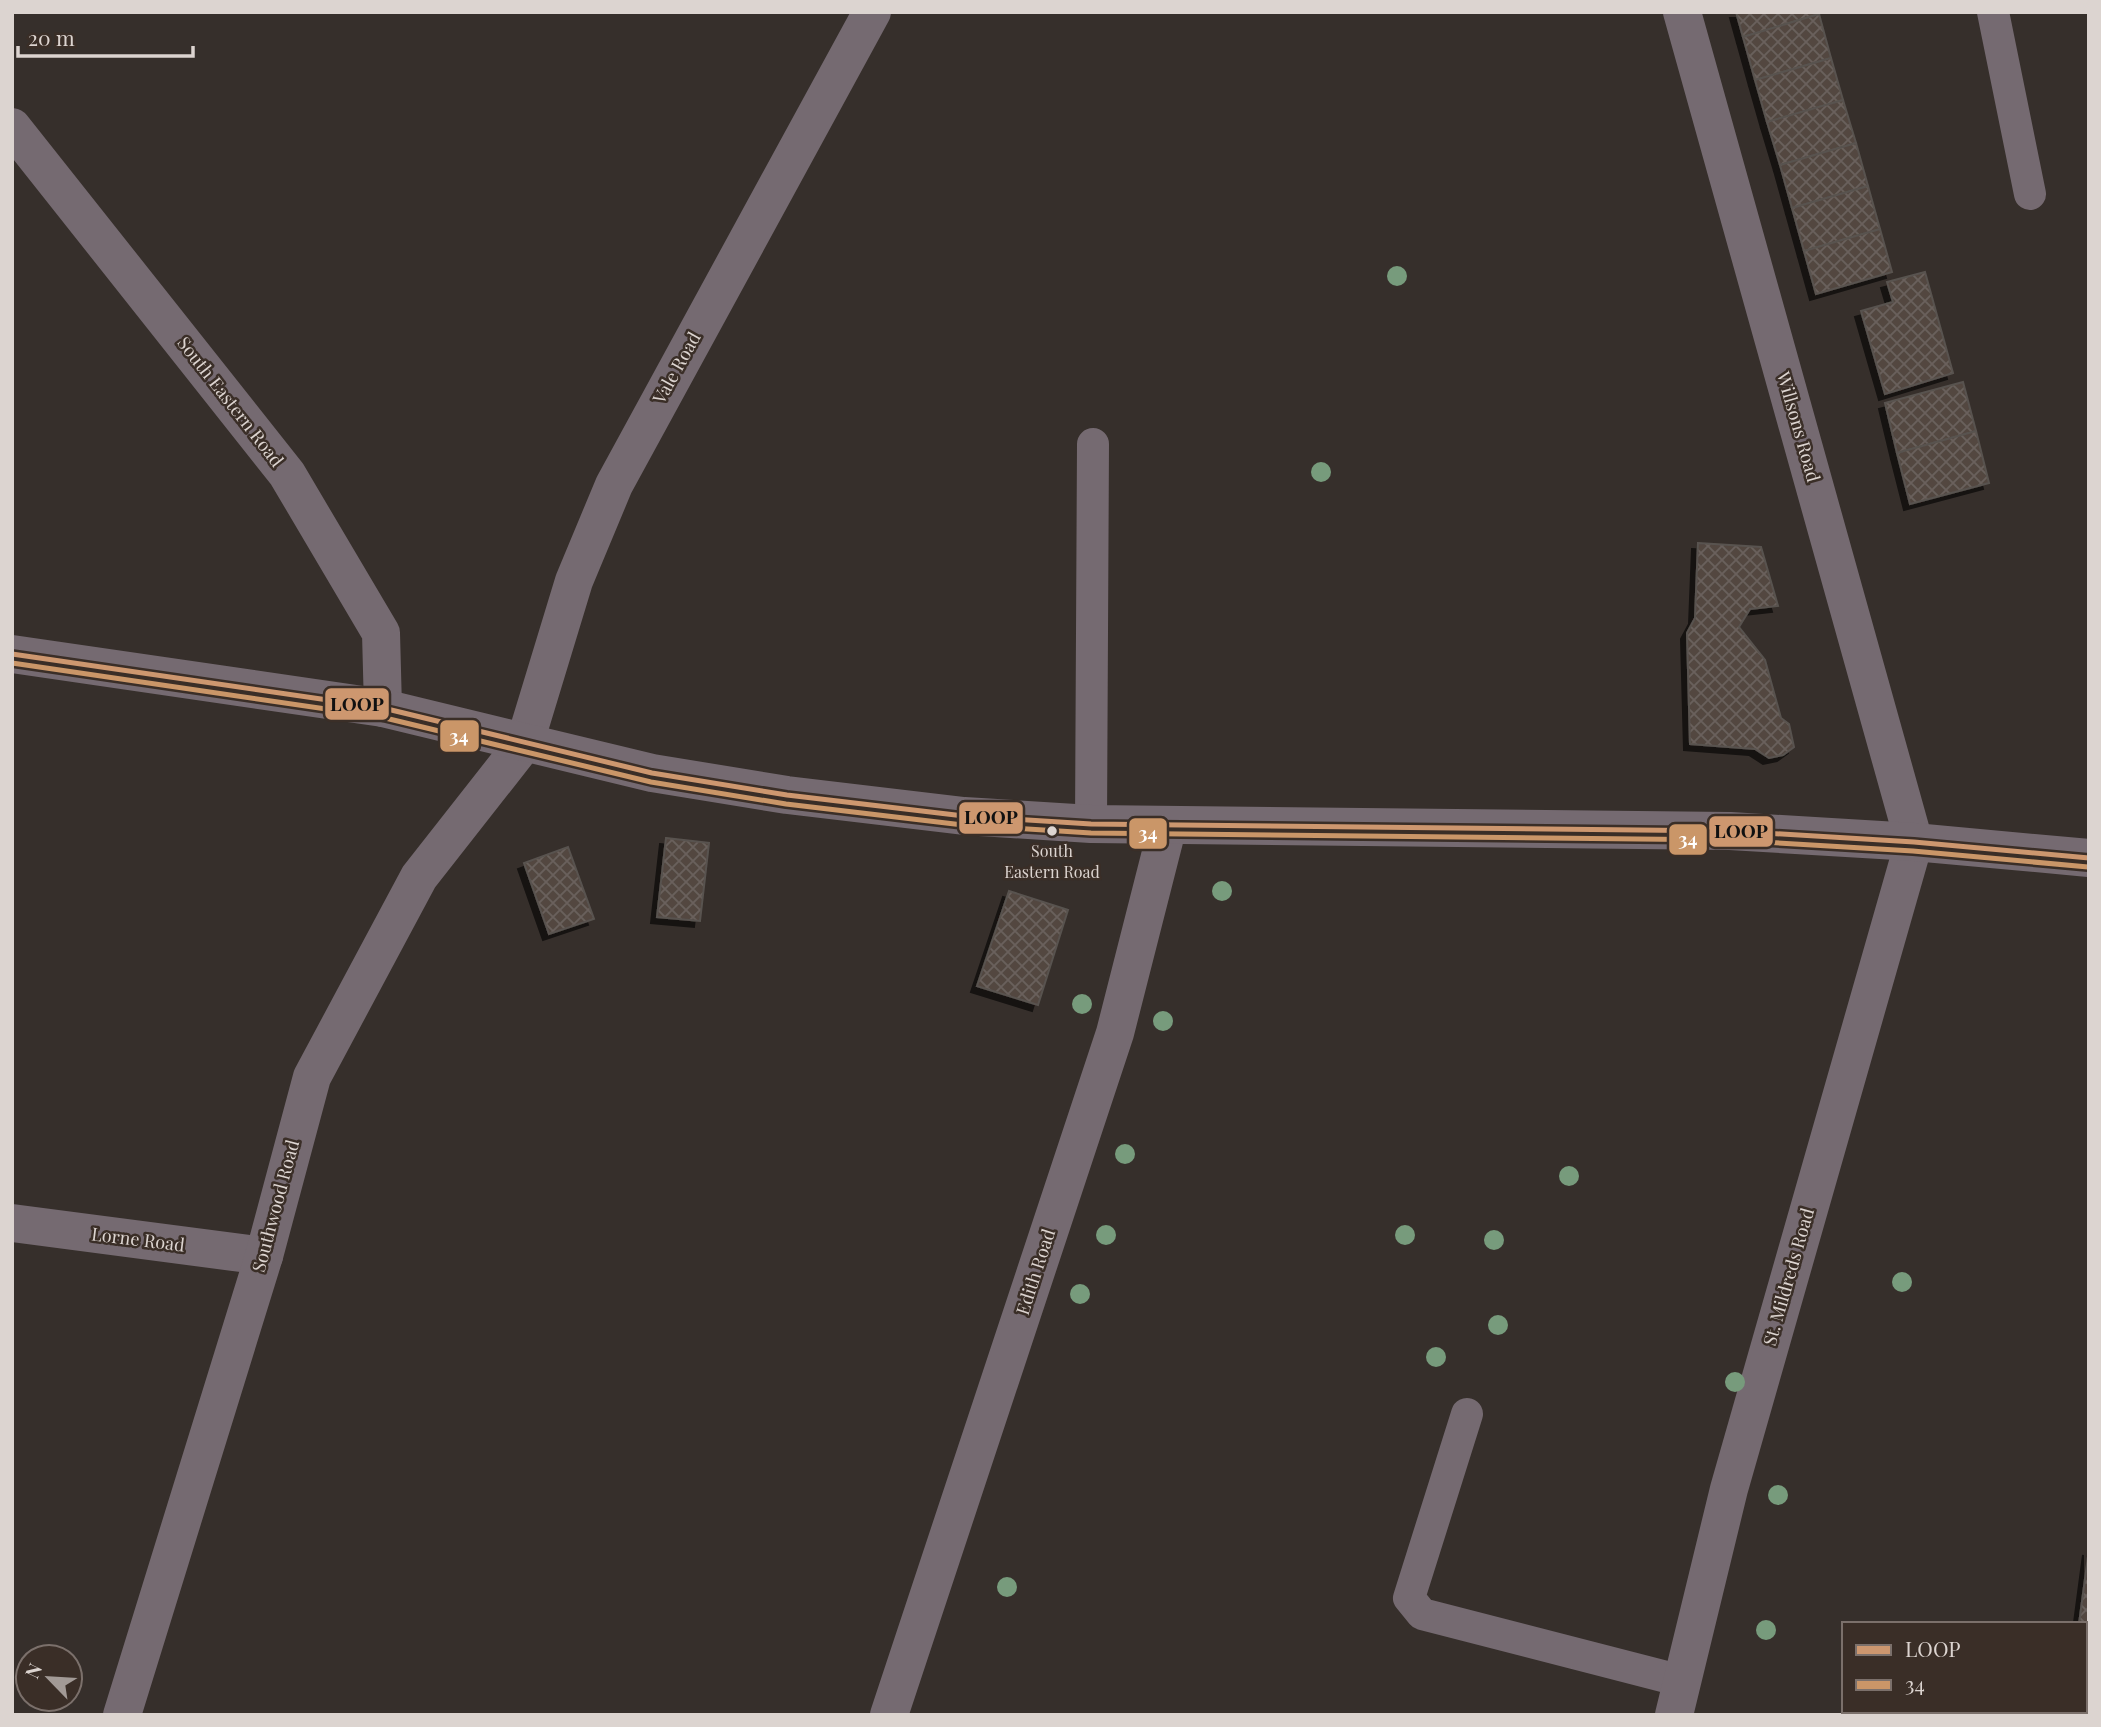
<svg xmlns="http://www.w3.org/2000/svg" width="2101" height="1727" viewBox="0 0 2101 1727" font-family="'Playfair Display',serif">
  <style>
    .building { fill: url(#building-cross-hatch); stroke: #59534f; stroke-width: 2; filter: url(#shadow) }
    .lines { fill: none; stroke-linecap: round; stroke-linejoin: round }
    .service { stroke: #756a71; stroke-width: 32 }
    .minor { stroke: #756a71; stroke-width: 38 }
    .tertiary { stroke: #756a71; stroke-width: 38 }
    .bus-1-casing { stroke: #3a2e27; stroke-width: 10 }
    .bus-2-casing { stroke: #3a2e27; stroke-width: 10 }
    .bus-1 { stroke: #cd976f; stroke-width: 5 }
    .bus-2 { stroke: #ca9668; stroke-width: 5 }
    .tree { fill: #779b7c }
    .bus-dot { fill: #dcd4d0; stroke: #3a2e27; stroke-width: 2.5 }
    .labels { text-anchor: middle; stroke-width: 5; stroke-linejoin: round; paint-order: stroke }
    .bus-label { font-size: 16px; fill: #dcd4d0; stroke: #3a2e27 }
    .street-label { font-size: 18px; fill: #dcd4d0; stroke: #3a2e27 }
    .line-badge { stroke: #3a2e27; stroke-width: 2.5 }
    .badge-label { font-size: 19px; text-anchor: middle; font-weight: bold; fill: #fff }
    .pale-badge-label { font-size: 19px; text-anchor: middle; font-weight: bold; fill: #111 }
  </style>
  <defs>
    <pattern id="building-cross-hatch" width="8" height="8" patternUnits="userSpaceOnUse" patternTransform="scale(1.75)"><rect width="8" height="8" fill="#524741"/><path d="M0 0l8 8M0 8l8-8" fill="none" stroke="#6a615b"/></pattern>
    <filter id="shadow"><feDropShadow dx="-6" dy="6" stdDeviation="0" flood-color="#0009"/></filter>
  </defs>
  <rect width="100%" height="100%" fill="#362f2b"/>
  <!-- building -->
  <g class="building">
    <path d="M1736 12H1818L1819 14 1743 37Z"/>
    <path d="M1819 14 1831 58 1755 80 1743 37Z"/>
    <path d="M1831 58 1843 100 1767 122 1755 80Z"/>
    <path d="M1843 100 1856 143 1780 165 1767 122Z"/>
    <path d="M1856 143 1868 186 1792 208 1780 165Z"/>
    <path d="M1868 186 1880 229 1804 251 1792 208Z"/>
    <path d="M1880 229 1892 272 1816 294 1804 251Z"/>
    <path d="M1925 272 1953 373 1885 394 1861 311 1893 302 1887 282Z"/>
    <path d="M1963 382 1976 431 1897 453 1885 403Z"/>
    <path d="M1976 431 1989 483 1910 504 1897 453Z"/>
    <path d="M1698 543 1761 547 1778 606 1750 609 1739 627 1765 660 1781 718 1789 724 1794 747 1783 755 1769 758 1755 749 1690 744 1687 633 1695 618Z"/>
    <path d="M666 838 709 843 700 921 657 917Z"/>
    <path d="M568 847 594 919 549 934 524 863Z"/>
    <path d="M1009 891 1068 910 1038 1005 977 986Z"/>
    <path d="M2089 1549V1715H2012L2011 1711H2085V1624H2079Z"/>
  </g>
  <g class="lines">
    <!-- service -->
    <g class="service">
      <path d="M1993 12 2030 194"/>
      <path d="M1091 824 1093 444"/>
      <path d="M1467 1414 1409 1598 1422 1614 1682 1681"/>
    </g>
    <!-- minor -->
    <g class="minor">
      <path d="M12 1223 264 1256"/>
      <path d="M122 1715 264 1256 312 1077 419 877 525 742 574 581 614 485 872 12"/>
      <path d="M889 1715 1115 1033 1168 825"/>
      <path d="M1674 1715 1729 1489 1914 842 1682 12"/>
    </g>
    <!-- tertiary -->
    <g class="tertiary">
      <path d="M12 127 287 474 381 633 383 708"/>
      <path d="M12 654 383 708 652 773 787 795 964 816 1091 824 1730 831 1914 842 2089 858"/>
    </g>
    <defs>
      <path id="bus-1" d="M12 654 383 708 652 773 787 795 964 816 1091 824 1730 831 1914 842 2089 858"/>
      <path id="bus-2" d="M12 663 381 717 651 782 786 804 963 825 1091 833 1730 840 1913 851 2088 867"/>
    </defs>
    <!-- bus-1 casing -->
    <use href="#bus-1" class="bus-1-casing"/>
    <!-- bus-2 casing -->
    <use href="#bus-2" class="bus-2-casing"/>
    <!-- bus-1 -->
    <use href="#bus-1" class="bus-1"/>
    <!-- bus-2 -->
    <use href="#bus-2" class="bus-2"/>
  </g>
  <!-- trees -->
  <g class="tree">
    <circle cx="1397" cy="276" r="10"/>
    <circle cx="1321" cy="472" r="10"/>
    <circle cx="1222" cy="891" r="10"/>
    <circle cx="1082" cy="1004" r="10"/>
    <circle cx="1163" cy="1021" r="10"/>
    <circle cx="1125" cy="1154" r="10"/>
    <circle cx="1569" cy="1176" r="10"/>
    <circle cx="1106" cy="1235" r="10"/>
    <circle cx="1405" cy="1235" r="10"/>
    <circle cx="1494" cy="1240" r="10"/>
    <circle cx="1902" cy="1282" r="10"/>
    <circle cx="1080" cy="1294" r="10"/>
    <circle cx="1498" cy="1325" r="10"/>
    <circle cx="1436" cy="1357" r="10"/>
    <circle cx="1735" cy="1382" r="10"/>
    <circle cx="1778" cy="1495" r="10"/>
    <circle cx="1007" cy="1587" r="10"/>
    <circle cx="1766" cy="1630" r="10"/>
  </g>
  <!-- markers -->
  <circle class="bus-dot" cx="1052" cy="831" r="6"/>
  <g class="labels">
    <!-- bus labels -->
    <g class="bus-label">
      <text x="1052" y="857">South<tspan x="1052" dy="21">Eastern Road</tspan></text>
    </g>
    <!-- street labels -->
    <g class="street-label">
      <text transform="translate(677 368) rotate(-61)" y="6">Vale Road</text>
      <text transform="translate(230 402) rotate(52)" y="6">South Eastern Road</text>
      <text transform="translate(1798 427) rotate(74)" y="6">Willsons Road</text>
      <text transform="translate(276 1206) rotate(-75)" y="6">Southwood Road</text>
      <text transform="translate(138 1240) rotate(7)" y="6">Lorne Road</text>
      <text transform="translate(1036 1272) rotate(-72)" y="6">Edith Road</text>
      <text transform="translate(1789 1277) rotate(-74)" y="6">St. Mildreds Road</text>
    </g>
  </g>
  <g class="line-badge">
    <rect x="324" y="687" width="66" height="34" rx="7" fill="#cd976f"/>
    <rect x="439" y="719" width="41" height="34" rx="7" fill="#ca9668"/>
    <rect x="958" y="801" width="66" height="34" rx="7" fill="#cd976f"/>
    <rect x="1708" y="815" width="66" height="33" rx="7" fill="#cd976f"/>
    <rect x="1128" y="817" width="40" height="33" rx="7" fill="#ca9668"/>
    <rect x="1668" y="823" width="40" height="33" rx="7" fill="#ca9668"/>
  </g>
  <g class="badge-label">
    <text x="459" y="743">34</text>
    <text x="1148" y="840">34</text>
    <text x="1688" y="846">34</text>
  </g>
  <g class="pale-badge-label">
    <text x="357" y="711">LOOP</text>
    <text x="991" y="824">LOOP</text>
    <text x="1741" y="838">LOOP</text>
  </g>
  <!-- border -->
  <rect width="2101" height="1727" fill="none" stroke="#dcd4d0" stroke-width="28"/>
  <!-- legend -->
  <rect x="1842" y="1622" width="245" height="91" fill="#3a2e27" stroke="#7b706b" stroke-width="2"/>
  <rect x="1856" y="1645" width="35" height="10" fill="#cd976f" stroke="#7b706b" stroke-width="2"/>
  <text x="1905" y="1657" font-size="21" fill="#dcd4d0">LOOP</text>
  <rect x="1856" y="1680" width="35" height="10" fill="#ca9668" stroke="#7b706b" stroke-width="2"/>
  <text x="1905" y="1692" font-size="21" fill="#dcd4d0">34</text>
  <!-- north arrow -->
  <g transform="translate(49 1678) rotate(295)"><circle r="33" fill="#3a2e27" stroke="#7b706b" stroke-width="2"/>
  <path d="M0-5L12 26L0 18L-12 26Z" fill="#a29a96"/>
  <text y="-10" font-size="19" font-weight="bold" text-anchor="middle" fill="#dcd4d0">N</text>
  </g>
  <!-- scale -->
  <path d="M18 46v10h175v-10" fill="none" stroke="#dcd4d0" stroke-width="3.5"/>
  <text x="28" y="46" font-size="21" fill="#dcd4d0" stroke="#3a2e27" stroke-width="5" paint-order="stroke">20 m</text>
</svg>
